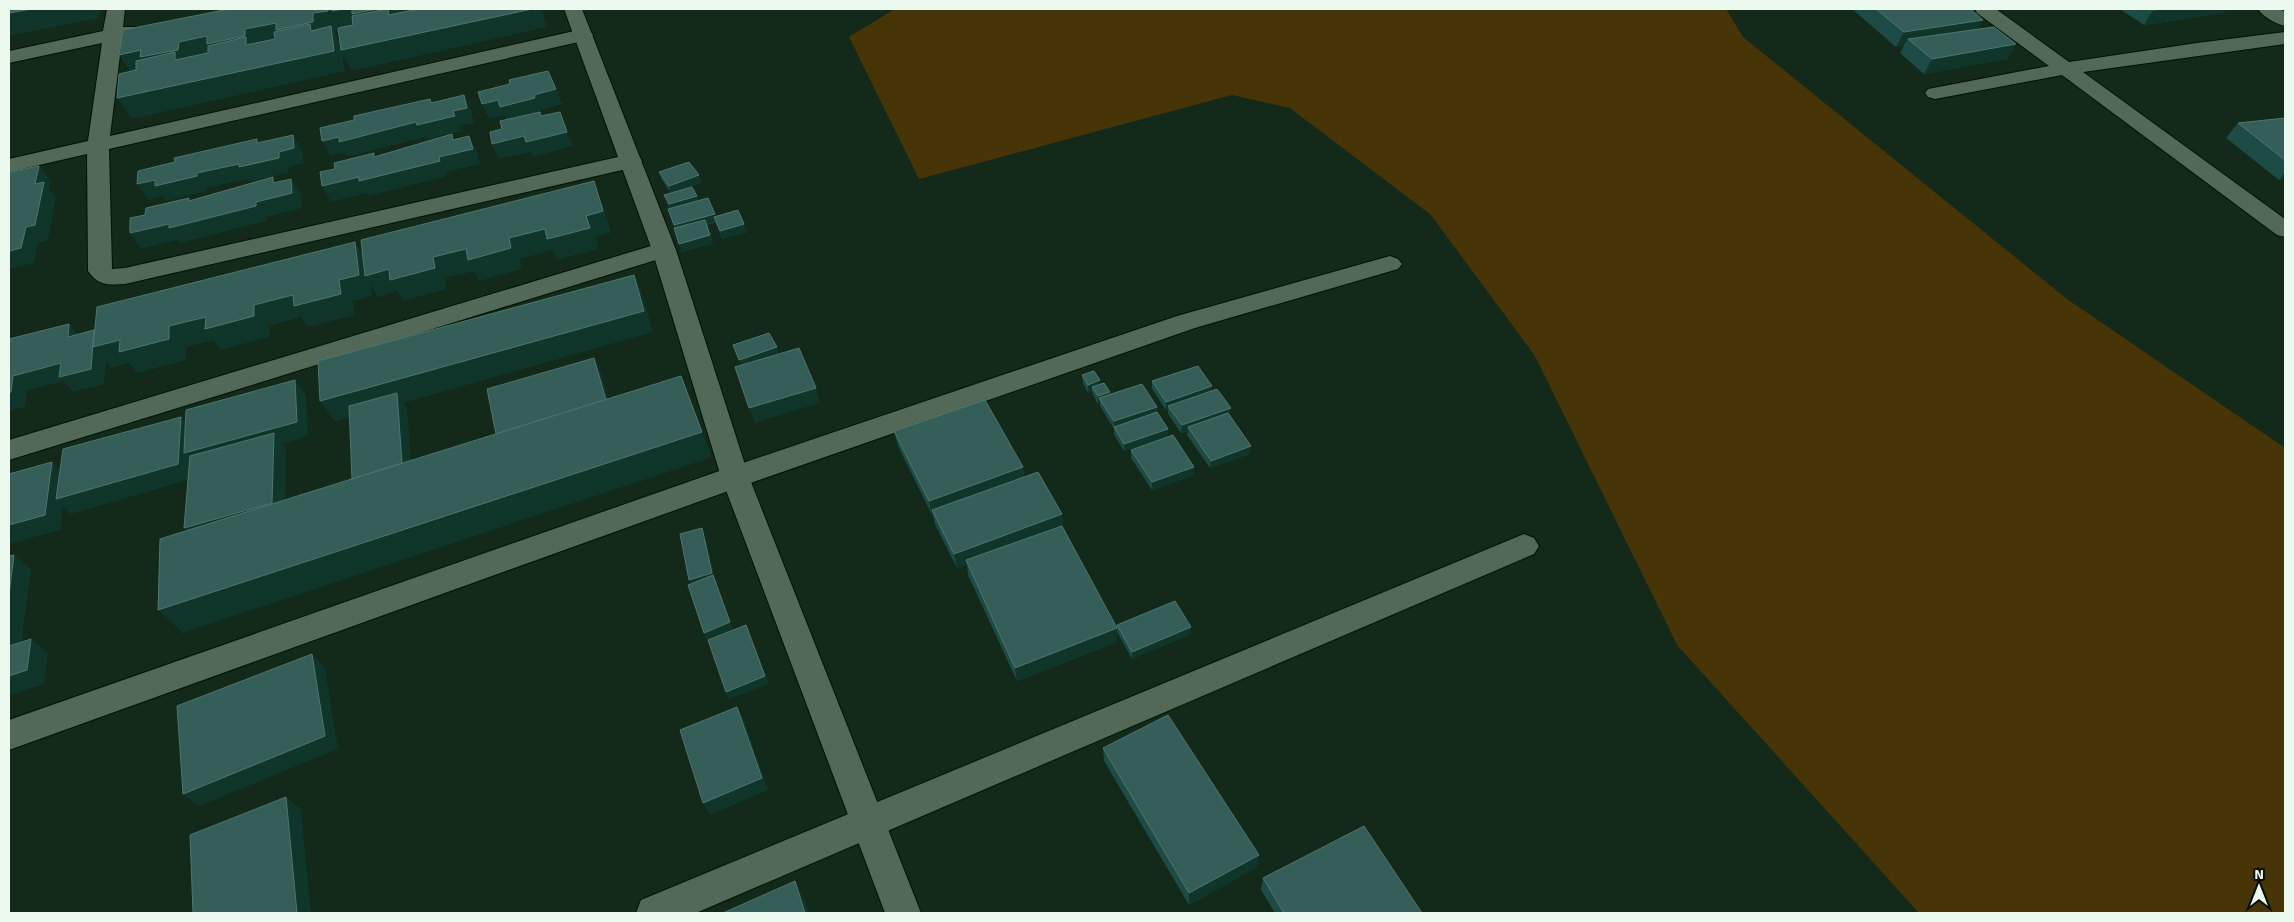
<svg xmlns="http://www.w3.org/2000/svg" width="2294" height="922" viewBox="0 0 2294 922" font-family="Signika,sans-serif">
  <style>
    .green { fill: #473508 }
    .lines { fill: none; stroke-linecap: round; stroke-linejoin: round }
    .minor-casing { stroke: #001204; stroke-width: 2 }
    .tertiary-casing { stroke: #001204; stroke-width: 2 }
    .minor { fill: #516956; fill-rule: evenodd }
    .tertiary { fill: #516956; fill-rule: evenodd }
    .wall { fill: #1d4b45 }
    .shaded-wall { fill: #10362c }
    .building { fill: #345e57; stroke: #50766f }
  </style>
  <rect width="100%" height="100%" fill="#132919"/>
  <!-- green -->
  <path class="green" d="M895 9H1726L1743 37 2067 299 2285 448V913H1919L1677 645 1535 356 1431 215 1290 108 1232 95 919 179 849 37Z"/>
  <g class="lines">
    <defs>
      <g id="minor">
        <path d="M107 9H125L123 27H137L140 31 137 35 122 39 110 136 583 29 590 31 593 35 590 39 583 41 109 149 112 269 125 268 631 154 639 156 642 161 639 166 631 168 125 284C109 285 98 286 88 271L87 154 9 172V159L88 141 102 43 9 63V51L103 31Z"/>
        <path d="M1975 9H1996L2069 62 2197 43 2285 32V44L2083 72 2285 219V237L2277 235 2062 75 1935 99 1928 97 1925 93 1928 89 2049 66 1977 13Z"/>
        <path d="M2258 9H2280L2285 12V26C2276 24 2263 17 2258 9Z"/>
        <path d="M664 242 672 245 676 250 672 255 9 460V440Z"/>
        <path d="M1390 256 1398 259 1402 264 1398 269 1195 328 745 485 9 750V720L725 469 1177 316Z"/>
        <path d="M1524 534 1534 538 1539 546 1534 554 696 913H636L641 900Z"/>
      </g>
      <path id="tertiary" d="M564 9H582L676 250 749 477 921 913H885L721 477 652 250Z"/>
    </defs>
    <!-- minor casing -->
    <use href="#minor" class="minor-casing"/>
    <!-- tertiary casing -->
    <use href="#tertiary" class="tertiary-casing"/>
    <!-- minor -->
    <use href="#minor" class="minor"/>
    <!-- tertiary -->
    <use href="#tertiary" class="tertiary"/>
  </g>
  <!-- wall -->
  <g class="wall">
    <path d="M1852 9H1971L1978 29 2016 44 2007 59 1924 74 1900 53 1904 45 1896 47Z"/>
    <path d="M2120 9H2226L2223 13 2144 25Z"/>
    <path d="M2285 118V178L2279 180 2226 138 2238 123Z"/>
    <path d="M659 172 702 183 689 187 697 196 699 201 716 216 747 232 722 239 716 222 707 225 713 243 682 252 675 228 668 209H670L664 195 671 193 662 180Z"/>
    <path d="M1082 375 1100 380V384L1110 392V394L1157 412 1168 429V436L1124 451 1114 435V429L1100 406V403L1098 404 1093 395 1092 391 1088 393 1083 383Z"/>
    <path d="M1152 381 1212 391 1230 416 1250 454 1210 468 1187 435 1188 431 1181 433 1168 414V409L1166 410 1152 389Z"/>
    <path d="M894 431 1023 467 1024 477 1062 514 1063 528 1117 628V642L1017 681 968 575 967 565 957 568 935 524 933 515H932L898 446Z"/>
    <path d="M1131 450 1194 467V475L1152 490 1131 458Z"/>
    <path d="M1117 625 1191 627V634L1132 659 1117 632Z"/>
    <path d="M1103 748 1257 867 1189 905 1104 761Z"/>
    <path d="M1263 878 1422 913H1275L1261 890Z"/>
  </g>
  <!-- shaded-wall -->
  <g class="shaded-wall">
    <path d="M32 9H100L99 18 9 36V13Z"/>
    <path d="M328 9H457L342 31 338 22 339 31 334 32 342 47 532 9H541L547 27 352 71 342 53 345 71 132 119 117 98 133 75 119 55 245 29 313 13Z"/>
    <path d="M2164 9H2226L2223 13 2144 25 2153 10Z"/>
    <path d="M1983 20 1975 35 1908 39 1904 45 1896 47 1904 32Z"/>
    <path d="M2016 44 2007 59 1924 74 1932 59Z"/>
    <path d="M9 64 12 68 9 78Z"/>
    <path d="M556 89 562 104 540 110 541 113 507 122 504 115 489 119 482 104 498 100 534 95Z"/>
    <path d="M464 95 471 110 474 123 460 126 462 131 425 140 424 137 348 157 345 153 330 156 322 141 453 111Z"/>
    <path d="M560 112 573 146 533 157 530 152 499 159 492 144 524 136Z"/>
    <path d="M452 134 459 149 469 136 477 151 480 164 446 172 447 176 368 196 366 193 331 202 322 186 439 157 453 140Z"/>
    <path d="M293 135 302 150 303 163 289 167 288 173 249 182 247 179 207 188V191L166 201 162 196 148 200 137 184 155 180 197 173 279 152Z"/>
    <path d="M39 166 51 181 49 189 56 197 48 240 38 243 34 263 9 269V251L35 184Z"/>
    <path d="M2285 172V178L2279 180Z"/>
    <path d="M699 175 702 183 671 194 669 186Z"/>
    <path d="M273 177 282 193 291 179 301 194 302 208 266 217V221L180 243 177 240 141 249 130 233 256 202 273 183Z"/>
    <path d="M594 181 602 202 611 232 595 237 598 249 557 260 552 250 520 259 522 269 479 281 474 271 445 278 446 289 403 301 397 291 378 297 370 285 372 296 353 301 355 315 308 327 301 317 269 326V337L221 350 213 340 186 347V360L137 373 129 363 111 368 106 362 104 384 73 392 63 381 27 391 25 407 9 411V393L13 376 94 330 169 326 254 305 339 280 355 242 368 263 433 257 509 238 586 216Z"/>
    <path d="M697 196 700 204 672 212 669 204Z"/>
    <path d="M715 214 717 221 677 233 674 225Z"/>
    <path d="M744 224 747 232 722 239 720 231Z"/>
    <path d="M710 235 713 243 682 252 679 244Z"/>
    <path d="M634 275 643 296 653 332 403 403 407 408 413 485 363 499 398 404 335 422 320 401Z"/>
    <path d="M69 324 82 339 68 337Z"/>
    <path d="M777 347 779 355 742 368 739 360Z"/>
    <path d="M594 358 601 373 614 418 506 452Z"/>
    <path d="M681 376 712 457 183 633 158 610Z"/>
    <path d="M295 380 306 395 308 436 282 444 286 448 285 517 198 542 184 528 191 479 71 514 63 506 60 530 9 544V525L52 462 67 477 181 417 194 432Z"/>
    <path d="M1100 380V388L1092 387V391L1088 393V385Z"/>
    <path d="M1212 386V394L1168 406V409L1166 410V402Z"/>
    <path d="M816 388 820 403 755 423 749 408Z"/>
    <path d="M1110 392V400L1099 398 1100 403 1098 404V396Z"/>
    <path d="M1157 407V415L1114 427V421Z"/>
    <path d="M1231 408 1230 416 1188 427V431L1181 433 1182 425Z"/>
    <path d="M1168 429V436L1124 451V444Z"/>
    <path d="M1251 446 1250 454 1210 468 1211 461Z"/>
    <path d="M1023 467 1024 482 932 510 933 515H932L929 501Z"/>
    <path d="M1194 467V475L1152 490V482Z"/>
    <path d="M1062 514 1063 529 966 560 967 565 957 568 954 554Z"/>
    <path d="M702 528 705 535 715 580 733 630 707 640 704 633 693 588 689 580Z"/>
    <path d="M14 555 31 569 19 662 9 654V594Z"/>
    <path d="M746 625 769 684 729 699 726 692Z"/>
    <path d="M1191 627V634L1132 659V652Z"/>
    <path d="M1117 628V642L1017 681 1015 668Z"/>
    <path d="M31 639 48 653 44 684 9 695V676Z"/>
    <path d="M312 654 325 668 338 749 199 806 183 794Z"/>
    <path d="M737 707 744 720 768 790 710 815 703 803Z"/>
    <path d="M286 797 301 809 311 913H297Z"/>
    <path d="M1259 855 1257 867 1189 905V893Z"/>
    <path d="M795 881 804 898 809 913H805Z"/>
  </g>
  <!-- building -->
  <g class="building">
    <path d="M9 9H32L9 13Z"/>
    <path d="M229 9H328V11L313 13V22L276 30V23L245 29V36L207 44V36L179 42 178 50 140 57 141 50 119 55 123 30Z"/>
    <path d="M332 9H344L332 11Z"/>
    <path d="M352 9H377L352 14Z"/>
    <path d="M387 9H388L389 15 418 9H532L341 50 338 28 353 25 352 16Z"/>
    <path d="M1876 9H1971L1983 20 1904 32Z"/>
    <path d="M2151 9H2164L2153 10Z"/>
    <path d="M310 24 311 31 331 26 334 51 117 98 119 74 136 70V61L175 52V60L208 53V46L246 37V45L275 39 274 32Z"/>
    <path d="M1994 27 2016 44 1932 59 1908 39Z"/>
    <path d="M548 71 556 89 534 95 535 98 500 107 498 100 482 104 478 92 510 84 509 80Z"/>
    <path d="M464 95 467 108 453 111 455 116 417 125 416 122 339 142V137L322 141 320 128 354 120V116L430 99 431 103Z"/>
    <path d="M540 112 541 116 560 112 567 132 526 142 524 136 492 144 490 132 502 129 500 121Z"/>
    <path d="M2285 118V160L2238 123Z"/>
    <path d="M452 134 453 140 469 136 473 149 439 157 440 161 359 181V177L322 186 320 172 335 169 334 163 374 153V157Z"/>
    <path d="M293 135 294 148 279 152V158L239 167V164L197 173V176L155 186V180L137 184 138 171 175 162 174 158 257 139V143Z"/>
    <path d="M689 162 699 175 669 186 659 172Z"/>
    <path d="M39 166 35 184 44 182 35 225 26 227 21 248 9 251V172Z"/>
    <path d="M273 177V183L291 179 292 193 256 202V206L169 228V224L130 233V218L145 215 146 208 189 198V201Z"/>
    <path d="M594 181 603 211 586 216 590 228 547 239 545 229 509 238 511 248 468 260 466 249 433 257 435 268 390 280 389 269 365 276 361 240Z"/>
    <path d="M692 187 697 196 669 204 664 195Z"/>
    <path d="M708 198 715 214 674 225 668 209Z"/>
    <path d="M738 210 744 224 720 231 714 217Z"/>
    <path d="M705 220 710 235 679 244 674 228Z"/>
    <path d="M355 242 359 275 339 280 341 294 294 306 293 295 254 305V316L205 329 206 317 169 326V339L119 352 120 340 93 347 97 307Z"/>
    <path d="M634 275 644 311 320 401 318 361Z"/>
    <path d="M69 324 68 337 94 330 91 369 59 377 61 363 13 376 11 392 9 393V339Z"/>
    <path d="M769 333 777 347 739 360 733 345Z"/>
    <path d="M799 348 816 388 749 408 735 367Z"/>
    <path d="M594 358 606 400 496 434 487 389Z"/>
    <path d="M1198 366 1212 386 1166 402 1152 381Z"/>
    <path d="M1094 371 1100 380 1088 385 1082 375Z"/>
    <path d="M681 376 702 432 158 610 160 539Z"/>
    <path d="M295 380 297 422 184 453 186 410Z"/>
    <path d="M1104 383 1110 392 1098 396 1092 387Z"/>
    <path d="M1142 384 1157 407 1114 421 1099 398Z"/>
    <path d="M1217 389 1231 408 1182 425 1168 406Z"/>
    <path d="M397 393 402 463 352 479 349 406Z"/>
    <path d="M985 400 1023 467 929 501 894 431Z"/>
    <path d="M1157 412 1168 429 1124 444 1114 427Z"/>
    <path d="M1228 413 1251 446 1211 461 1188 427Z"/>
    <path d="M181 417 178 464 56 499 63 449Z"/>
    <path d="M274 433 272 503 184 528 190 456Z"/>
    <path d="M1173 435 1194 467 1152 482 1131 450Z"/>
    <path d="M52 462 45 515 9 525V474Z"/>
    <path d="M1038 472 1062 514 954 554 932 510Z"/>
    <path d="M1062 526 1117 628 1015 668 966 560Z"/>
    <path d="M702 528 712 573 689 580 680 534Z"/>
    <path d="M14 555 9 594V556Z"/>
    <path d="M713 575 730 622 704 633 688 585Z"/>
    <path d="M1175 601 1191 627 1132 652 1117 625Z"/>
    <path d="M746 625 765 676 726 692 708 640Z"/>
    <path d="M31 639 27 670 9 676V646Z"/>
    <path d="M312 654 325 736 183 794 177 706Z"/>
    <path d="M737 707 762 778 703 803 680 730Z"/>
    <path d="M1168 715 1259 855 1189 893 1103 748Z"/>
    <path d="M286 797 297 913H193L190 835Z"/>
    <path d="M1364 826 1422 913H1284L1263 878Z"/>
    <path d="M795 881 805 913H723Z"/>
  </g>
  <!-- border -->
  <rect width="2294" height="922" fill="none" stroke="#ebf9ee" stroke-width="20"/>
  <!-- north arrow -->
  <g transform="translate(2259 887)" stroke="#071008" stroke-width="4" paint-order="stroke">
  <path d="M0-4L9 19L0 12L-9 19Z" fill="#ebf9ee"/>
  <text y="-8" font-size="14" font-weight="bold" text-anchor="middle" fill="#ebf9ee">N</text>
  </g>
</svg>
